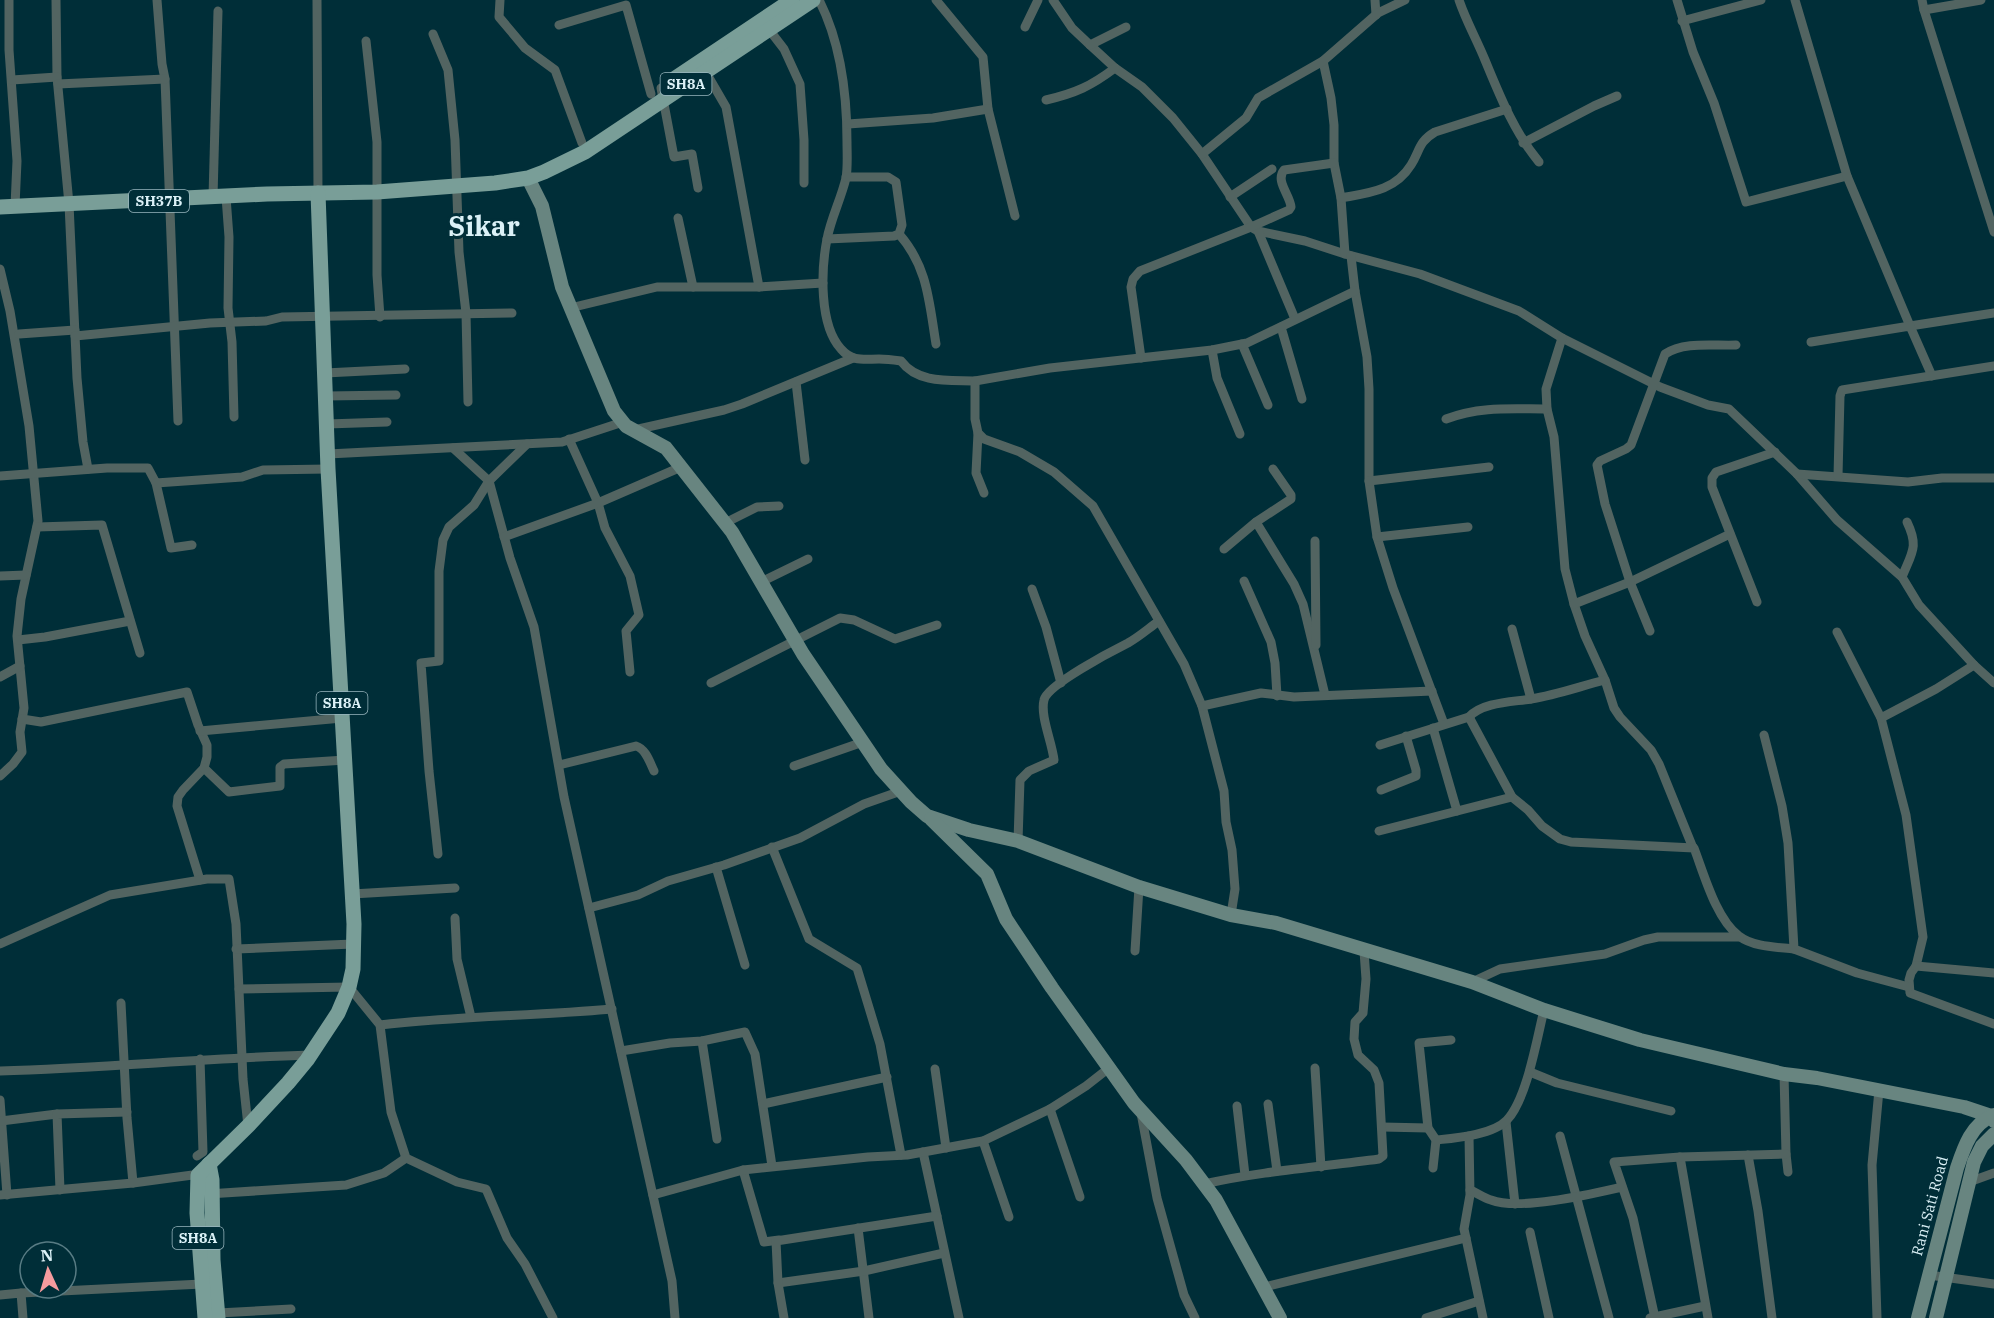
<svg xmlns="http://www.w3.org/2000/svg" width="1994" height="1318" viewBox="0 0 1994 1318" font-family="'IBM Plex Serif',serif">
  <style>
    .lines { fill: none; stroke-linecap: round; stroke-linejoin: round }
    .street { stroke: #526461; stroke-width: 9 }
    .secondary { stroke: #688580; stroke-width: 14 }
    .primary { stroke: #799e98; stroke-width: 15 }
    .labels { text-anchor: middle; stroke-width: 6; stroke-linejoin: round; paint-order: stroke }
    .shield { fill: #002e38; stroke: #99b6be; stroke-width: 1.5 }
    .shield-label { font-size: 14px; font-weight: bold; fill: #dbf1f7 }
    .street-label { font-size: 15px; fill: #dbf1f7; stroke: #002e38 }
    .town-label { font-size: 27px; font-weight: bold; fill: #dbf1f7; stroke: #002e38 }
  </style>
  <rect width="100%" height="100%" fill="#002e38"/>
  <g class="lines">
    <!-- street -->
    <g class="street">
      <path d="M9 0V50L17 161 15 206"/>
      <path d="M56 0 57 77 69 204 77 378 83 442 88 469"/>
      <path d="M157 0 162 64 165 79 178 421"/>
      <path d="M317 0 318 193"/>
      <path d="M500 0 499 17 525 48 555 70 582 143"/>
      <path d="M819 0C841 43 847 94 847 142 847 153 848 167 846 178 841 199 831 218 827 239 821 270 819 325 841 349 852 362 864 359 879 359 886 359 894 360 901 361 918 384 950 380 975 381V419L978 433 984 439 1020 452 1054 472 1093 506 1184 664 1202 706 1224 791 1226 822 1232 850 1235 889 1231 915"/>
      <path d="M936 0 983 57 988 109 1015 216"/>
      <path d="M1053 0 1072 28 1090 45 1115 68 1142 87 1173 118 1202 154 1251 227 1258 231 1305 241 1345 254 1420 274 1519 311 1562 338 1660 387 1708 405 1729 409 1797 474 1837 520 1902 577 1919 605 1974 665 1994 683"/>
      <path d="M1375 0 1376 15"/>
      <path d="M1459 0C1466 21 1477 40 1485 60 1500 96 1514 132 1539 162"/>
      <path d="M1677 0 1693 52 1714 103 1746 202 1847 176"/>
      <path d="M1795 0 1847 176 1910 326 1994 313"/>
      <path d="M1922 0 1924 10 1981 0"/>
      <path d="M1924 10 1994 232"/>
      <path d="M1682 21 1761 0"/>
      <path d="M559 25 626 5 651 94"/>
      <path d="M767 27 784 49 800 84 804 140V183"/>
      <path d="M1025 27 1038 0"/>
      <path d="M433 34 448 70 455 140 459 252 466 313 468 402"/>
      <path d="M366 41 377 142V275L380 317"/>
      <path d="M1090 45 1126 27"/>
      <path d="M1323 61 1331 98 1334 125V163L1341 198 1345 254"/>
      <path d="M704 69 726 107 759 287"/>
      <path d="M12 80 57 77"/>
      <path d="M58 84 165 79"/>
      <path d="M661 88 674 157 692 154 698 188"/>
      <path d="M1046 100C1076 93 1091 86 1115 68"/>
      <path d="M848 124 933 118 988 109"/>
      <path d="M1523 143 1594 106 1617 96"/>
      <path d="M1202 154 1246 118 1258 98 1323 61 1378 13 1405 0"/>
      <path d="M213 197 218 11"/>
      <path d="M226 197 229 237 228 308 232 342 234 417"/>
      <path d="M1230 197 1272 169"/>
      <path d="M1341 198C1368 193 1395 191 1411 165 1420 151 1418 142 1435 132L1507 109"/>
      <path d="M678 218 693 287"/>
      <path d="M1258 231 1295 319"/>
      <path d="M899 234C928 267 929 302 936 344"/>
      <path d="M827 239 894 236 899 234 902 225 896 182 888 177H846"/>
      <path d="M1351 256 1355 291 1367 357 1369 389V481L1377 537 1393 588 1444 724"/>
      <path d="M0 269 10 311 29 426 38 521 21 599 17 636 24 708 20 732 22 752 13 764 0 776"/>
      <path d="M570 308 657 287H759L823 283"/>
      <path d="M1281 327 1302 399"/>
      <path d="M19 334 75 330"/>
      <path d="M75 336 210 323 266 321 282 317 512 313"/>
      <path d="M1562 338 1546 389 1547 409 1554 437 1565 569 1574 604 1585 636 1605 680 1614 708 1620 717 1651 750 1659 764 1693 848"/>
      <path d="M1811 342 1910 326 1932 376"/>
      <path d="M1242 344 1268 405"/>
      <path d="M1212 350 1217 378 1240 434"/>
      <path d="M1141 358 1131 287 1133 279 1140 271 1251 227 1289 210 1291 207C1290 195 1275 181 1284 170L1334 163"/>
      <path d="M325 373 405 369"/>
      <path d="M975 381 1050 368 1212 350 1247 343 1355 291"/>
      <path d="M796 382 805 460"/>
      <path d="M326 396 396 395"/>
      <path d="M1446 419C1480 406 1511 409 1547 409"/>
      <path d="M327 424 387 422"/>
      <path d="M634 430 724 410 742 404 853 358"/>
      <path d="M978 433 976 473 984 493"/>
      <path d="M569 439 598 503 605 528 630 576 639 615 626 631 630 672"/>
      <path d="M453 448 489 481 510 558 534 627 564 797 672 1281 675 1318"/>
      <path d="M328 454 562 442 623 422"/>
      <path d="M1797 474 1908 482 1942 478H1994"/>
      <path d="M0 476 107 468H148L156 483 242 477 263 470 328 469"/>
      <path d="M1838 476 1840 396 1842 390 1994 366"/>
      <path d="M1369 481 1489 467"/>
      <path d="M156 483 171 548 192 545"/>
      <path d="M1256 522 1294 584 1303 604 1325 695"/>
      <path d="M725 523 757 507 779 506"/>
      <path d="M37 527 102 525 140 653"/>
      <path d="M504 537 598 503 681 467"/>
      <path d="M1377 537 1468 527"/>
      <path d="M1315 541 1316 645"/>
      <path d="M1224 549 1256 522 1291 499V495L1273 469"/>
      <path d="M0 576 26 575"/>
      <path d="M1902 577C1912 552 1919 547 1907 522"/>
      <path d="M1244 581 1271 642 1275 663 1277 696"/>
      <path d="M761 582 808 559"/>
      <path d="M1032 589 1046 627 1061 683"/>
      <path d="M1757 602 1712 487V478L1716 472 1775 452"/>
      <path d="M1574 604 1630 582 1730 534"/>
      <path d="M1512 629 1531 699"/>
      <path d="M1650 631 1630 582 1605 504 1597 465 1600 461 1626 449 1631 445 1665 354C1684 341 1714 346 1736 345"/>
      <path d="M1837 632 1881 718 1906 815 1923 937 1916 966 1911 973 1909 980 1910 993 1994 1024"/>
      <path d="M18 640 45 637 130 621"/>
      <path d="M0 677 20 666"/>
      <path d="M711 683 840 618 854 620 895 639 937 625"/>
      <path d="M1202 706 1261 693 1294 697 1432 691"/>
      <path d="M1469 717 1512 797 1528 810 1542 826 1560 839 1571 842 1694 848C1704 874 1716 919 1739 936 1753 947 1776 947 1794 949"/>
      <path d="M1881 718 1936 689 1974 665"/>
      <path d="M22 719 41 722 187 692 198 725 207 745V757L204 768 183 790 178 797 177 806 200 880"/>
      <path d="M1433 728 1457 811"/>
      <path d="M200 731 342 718"/>
      <path d="M1764 735 1782 806 1788 843 1794 949 1857 973 1909 987"/>
      <path d="M1380 745 1469 717C1482 702 1513 702 1531 699 1556 695 1581 686 1605 680"/>
      <path d="M559 765 636 746C646 749 650 763 654 771"/>
      <path d="M794 766 863 742"/>
      <path d="M204 768 229 792 280 786V767L284 764 345 760"/>
      <path d="M1381 790 1416 776V770L1406 736"/>
      <path d="M1379 831 1512 797"/>
      <path d="M1018 841 1020 780 1029 771 1054 760C1052 742 1040 716 1044 700 1047 685 1112 651 1128 643 1139 637 1149 628 1159 621"/>
      <path d="M772 847 809 939 857 968 880 1044 901 1155"/>
      <path d="M438 854 429 771 421 663 439 661V571L443 540 449 527 474 505 489 481 527 444"/>
      <path d="M716 867 745 965"/>
      <path d="M352 894 455 888"/>
      <path d="M589 908 638 895 668 881 724 865 800 838 864 804 901 791"/>
      <path d="M455 918 457 959 471 1017"/>
      <path d="M0 944 110 895 207 879H229L236 924 243 1079 248 1126"/>
      <path d="M236 949 353 944"/>
      <path d="M1135 951 1139 887"/>
      <path d="M1916 966 1994 973"/>
      <path d="M1472 982 1500 969 1605 954 1644 940 1658 937H1739"/>
      <path d="M239 989 349 987 380 1025 391 1112 406 1158 457 1182 486 1189 507 1238 525 1264 553 1318"/>
      <path d="M121 1003 127 1118 133 1183"/>
      <path d="M380 1025C457 1016 535 1016 612 1009"/>
      <path d="M702 1041 717 1139"/>
      <path d="M621 1051 670 1043 702 1041 745 1032 755 1054 772 1166"/>
      <path d="M1315 1068 1321 1167"/>
      <path d="M935 1069 946 1148"/>
      <path d="M0 1071C104 1068 207 1058 310 1055"/>
      <path d="M1530 1072 1557 1083 1671 1111"/>
      <path d="M1784 1074 1786 1154 1788 1172"/>
      <path d="M0 1100 7 1195"/>
      <path d="M763 1104 887 1077"/>
      <path d="M1268 1104 1277 1171"/>
      <path d="M1237 1106 1245 1175"/>
      <path d="M1050 1109 1080 1197"/>
      <path d="M1141 1113 1157 1198 1184 1295 1195 1318"/>
      <path d="M1 1121 57 1114"/>
      <path d="M1506 1122 1515 1204"/>
      <path d="M1382 1127 1428 1128"/>
      <path d="M1469 1136 1470 1195 1464 1229 1483 1318"/>
      <path d="M1560 1136 1609 1318"/>
      <path d="M1436 1140C1455 1138 1493 1135 1507 1120 1527 1099 1537 1038 1544 1010"/>
      <path d="M983 1141 1009 1217"/>
      <path d="M923 1152 959 1318"/>
      <path d="M1748 1155 1758 1211 1772 1318"/>
      <path d="M197 1156 203 1152 200 1059"/>
      <path d="M1680 1157 1708 1318"/>
      <path d="M1433 1168 1436 1140 1428 1128 1419 1043 1451 1040"/>
      <path d="M743 1170 764 1242 779 1240"/>
      <path d="M1969 1182 1994 1173"/>
      <path d="M1204 1184C1262 1171 1320 1167 1379 1159L1383 1156 1379 1083 1374 1070 1358 1055 1354 1039 1355 1022 1363 1013 1366 979 1364 951"/>
      <path d="M60 1190 57 1114 127 1112"/>
      <path d="M1470 1190C1477 1193 1484 1198 1491 1200 1520 1211 1591 1194 1622 1187"/>
      <path d="M208 1194 346 1185 384 1173 406 1158"/>
      <path d="M0 1195 133 1183 200 1174"/>
      <path d="M653 1195 743 1170 868 1157 907 1155 983 1141 1050 1109 1086 1086 1109 1068"/>
      <path d="M858 1228 869 1318"/>
      <path d="M1530 1232 1549 1318"/>
      <path d="M1929 1275 1994 1284"/>
      <path d="M778 1283 864 1271 944 1253"/>
      <path d="M1264 1287 1466 1238"/>
      <path d="M21 1293 202 1284"/>
      <path d="M0 1295 21 1293 23 1318"/>
      <path d="M218 1313 291 1309"/>
      <path d="M784 1318 778 1283 776 1241 937 1216"/>
      <path d="M1426 1318 1479 1301"/>
      <path d="M1650 1318 1705 1306"/>
      <path d="M1655 1318 1633 1218 1614 1162 1680 1157 1786 1154"/>
      <path d="M1877 1318 1872 1165 1879 1090"/>
    </g>
    <!-- secondary -->
    <g class="secondary">
      <path d="M528 178 542 206 562 287 614 411 626 426 666 448 732 532 803 654 881 769 911 802 927 816 969 830 1018 841 1139 887 1231 915 1276 923 1472 982 1544 1010 1640 1040 1784 1074 1817 1078 1964 1107 1991 1116 1994 1121"/>
      <path d="M931 819 987 874 1006 919 1052 988 1134 1103 1186 1160 1216 1200 1280 1318"/>
      <path d="M1918 1318 1957 1168C1964 1147 1972 1123 1994 1115"/>
      <path d="M1936 1318 1974 1162 1982 1146 1994 1134"/>
    </g>
    <!-- primary -->
    <g class="primary">
      <path d="M674 79 792 0"/>
      <path d="M0 207 267 194 377 192 495 183 528 178 544 172 585 152 813 0"/>
      <path d="M209 1164 212 1180 213 1260 218 1318"/>
      <path d="M205 1318 197 1213 198 1175 248 1126 288 1083 307 1060 338 1013 349 987 353 969 354 924 328 469 318 193"/>
    </g>
  </g>
  <g class="labels">
    <!-- shield labels -->
    <g class="shield">
      <rect x="660.5" y="73" width="51" height="22" rx="4.5"/>
      <rect x="129" y="190" width="60" height="22" rx="4.5"/>
      <rect x="316.5" y="692" width="51" height="22" rx="4.5"/>
      <rect x="172.5" y="1227" width="51" height="22" rx="4.5"/>
    </g>
    <g class="shield-label">
      <text x="686" y="89">SH8A</text>
      <text x="159" y="206">SH37B</text>
      <text x="342" y="708">SH8A</text>
      <text x="198" y="1243">SH8A</text>
    </g>
    <!-- street labels -->
    <g class="street-label">
      <text transform="translate(1930 1206) rotate(-75)" y="5">Rani Sati Road</text>
    </g>
    <!-- town labels -->
    <g class="town-label">
      <text x="484" y="236">Sikar</text>
    </g>
  </g>
  <!-- north arrow -->
  <g transform="translate(48 1270) rotate(356)"><circle r="28" fill="#002e38" stroke="#587c84" stroke-width="1.5"/>
  <path d="M0-4.5L10 22L0 15L-10 22Z" fill="#f59b9e"/>
  <text y="-9" font-size="16" font-weight="bold" text-anchor="middle" fill="#dbf1f7">N</text>
  </g>
</svg>
